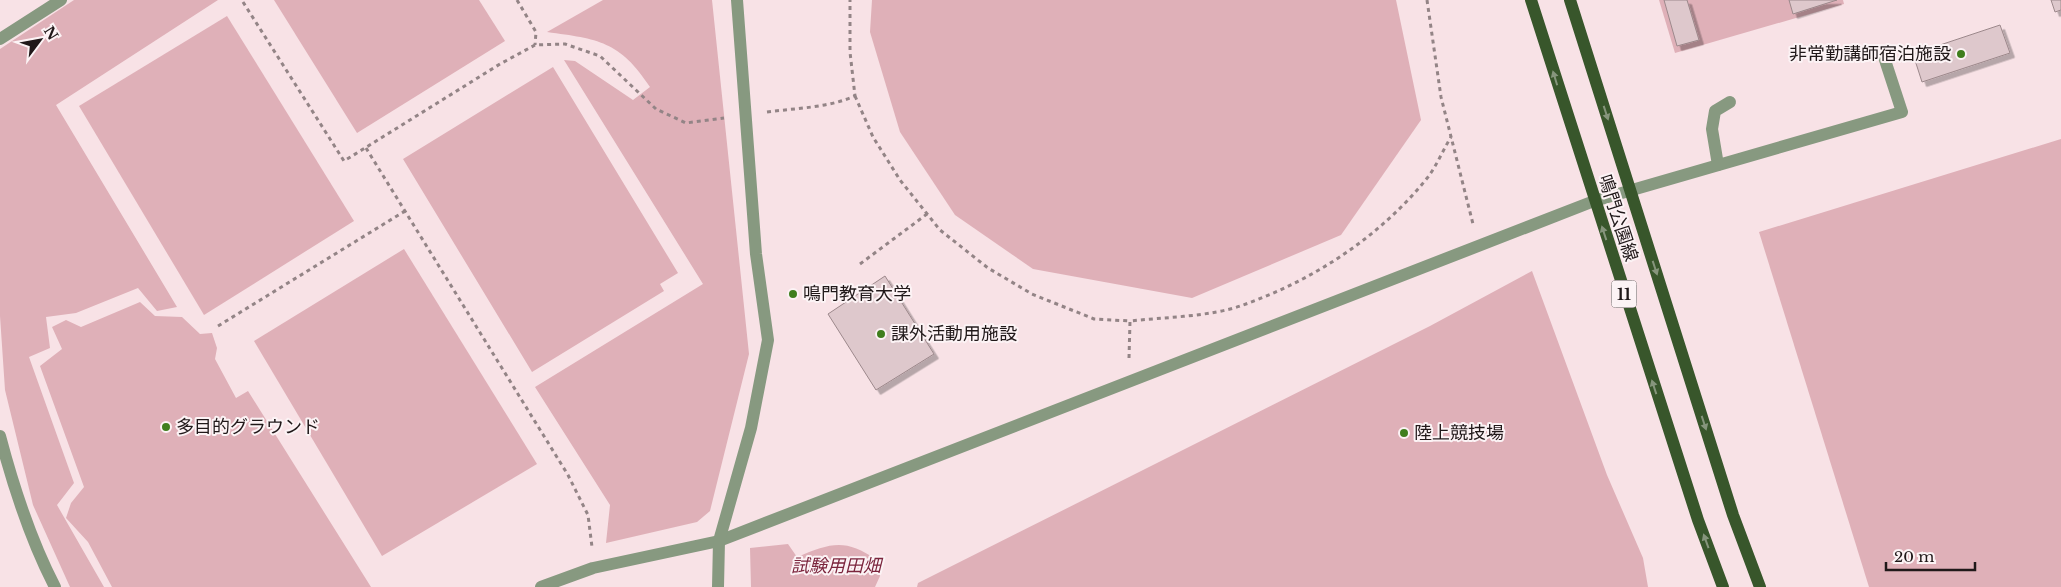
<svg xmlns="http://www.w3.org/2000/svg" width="2061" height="587" viewBox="0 0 2061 587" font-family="'Libre Baskerville','Noto Sans JP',serif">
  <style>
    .green { fill: #dfb0b8 }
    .building { fill: #dec8cc; stroke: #9c888b; filter: url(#shadow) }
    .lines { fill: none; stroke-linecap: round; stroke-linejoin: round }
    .path { stroke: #938486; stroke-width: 3; stroke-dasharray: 4 4; stroke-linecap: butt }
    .service { stroke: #879980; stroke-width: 12 }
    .primary { stroke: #38562b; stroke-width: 12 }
    .oneway { fill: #86957c }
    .poi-dot { fill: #3f7e1d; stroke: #fcf3f5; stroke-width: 2 }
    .labels { text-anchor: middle; stroke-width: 4; stroke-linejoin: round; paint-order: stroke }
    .shield { fill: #fcf3f5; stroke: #625a5b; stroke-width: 1 }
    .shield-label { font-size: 16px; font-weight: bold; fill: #201819 }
    .poi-label { font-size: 18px; fill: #201819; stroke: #fcf3f5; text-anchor: start }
    .street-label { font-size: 18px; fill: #201819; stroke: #fcf3f5 }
    .park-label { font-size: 18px; font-style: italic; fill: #7b253d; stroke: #fcf3f5 }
  </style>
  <defs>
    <filter id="shadow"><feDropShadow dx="4.5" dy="4.5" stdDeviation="0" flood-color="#0004"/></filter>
  </defs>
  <rect width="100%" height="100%" fill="#f8e2e6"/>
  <!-- green -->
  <g class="green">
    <path d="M74 0H218L56 105 177 307 157 311 138 288 76 313 46 317 50 348 29 357 74 483 57 505 104 587H70L33 505 5 390 0 316V49Z"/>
    <path d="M274 0H479L505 41 357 133Z"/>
    <path d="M603 0H712L749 354 710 511 697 522 606 543 610 505 535 387 703 284 564 60 575 61 633 100 650 87C620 41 598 39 547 32Z"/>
    <path d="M872 0H1396L1421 120 1341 235 1192 298 1033 269 955 215 900 132 870 32Z"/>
    <path d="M1659 0H1843L1844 4 1675 53Z"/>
    <path d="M227 16 354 221 204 315 79 106Z"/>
    <path d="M553 67 678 273 660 284 664 291 532 372 403 159Z"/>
    <path d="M2061 139V587H1869L1759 232Z"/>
    <path d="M404 249 537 464 382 556 254 341Z"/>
    <path d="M1532 271 1607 475 1643 558 1648 587H917L918 583 1430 326Z"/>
    <path d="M140 302 155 316 182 317 200 334 212 333 217 348 215 359 236 398 248 391 371 587H112L88 542 66 518 71 503 84 487 40 366 62 349 52 327 66 320 81 327Z"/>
    <path d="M788 544 797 557C831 543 845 538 877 560L880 576 875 587H751L750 548Z"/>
  </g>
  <!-- building -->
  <g class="building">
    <path d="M1664 0H1687L1699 40 1677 46Z"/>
    <path d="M1789 0H1837L1793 14Z"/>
    <path d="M2051 0H2061V10L2055 12Z"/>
    <path d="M2000 25 2010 53 1922 82 1913 54Z"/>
    <path d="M885 276 934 354 876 390 828 314Z"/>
  </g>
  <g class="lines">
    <!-- path -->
    <g class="path">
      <path d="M517 0 536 32 535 45"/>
      <path d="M1427 0 1441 97 1473 224"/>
      <path d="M243 2 344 161 500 64 535 45 565 44 600 56 656 109 686 123 724 118"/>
      <path d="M855 96 873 137 900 180 940 230 988 268 1032 294 1094 319 1130 321"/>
      <path d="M767 112C797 108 827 108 855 96L850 52V0"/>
      <path d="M366 148 568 475 588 515 592 547"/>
      <path d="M860 264 927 214"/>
      <path d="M218 326 405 211"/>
      <path d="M1129 358 1130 321C1165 317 1210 317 1243 305 1314 280 1381 236 1428 177 1437 165 1443 150 1451 137"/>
    </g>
    <!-- service -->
    <g class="service">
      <path d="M0 39 61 0"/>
      <path d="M1718 165 1712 129 1715 111 1730 102"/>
      <path d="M0 436C14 489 30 539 55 587"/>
      <path d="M541 587 593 568 719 541 1594 201 1902 112 1884 57"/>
      <path d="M718 587 719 541 751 428 768 340 756 254 737 0"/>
    </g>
    <!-- primary -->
    <g class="primary">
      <path d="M1531 0 1698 520 1723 587"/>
      <path d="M1570 0 1733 515 1760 587"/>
    </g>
  </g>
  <!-- one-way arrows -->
  <defs><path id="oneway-solid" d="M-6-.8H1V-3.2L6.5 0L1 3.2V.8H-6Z" transform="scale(1.25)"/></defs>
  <g class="oneway">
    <use href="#oneway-solid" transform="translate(1555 78) rotate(-107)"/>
    <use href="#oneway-solid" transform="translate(1606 113) rotate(72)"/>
    <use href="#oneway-solid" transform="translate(1604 233) rotate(-108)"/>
    <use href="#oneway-solid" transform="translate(1655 268) rotate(72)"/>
    <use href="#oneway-solid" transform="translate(1654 387) rotate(-108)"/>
    <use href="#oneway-solid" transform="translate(1704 423) rotate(72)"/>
    <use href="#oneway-solid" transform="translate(1706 541) rotate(-110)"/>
  </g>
  <!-- markers -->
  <g class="poi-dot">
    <circle cx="1961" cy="54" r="5"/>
    <circle cx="793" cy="294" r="5"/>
    <circle cx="881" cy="334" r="5"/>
    <circle cx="166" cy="427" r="5"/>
    <circle cx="1404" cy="433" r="5"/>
  </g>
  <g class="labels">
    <!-- shield labels -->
    <rect class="shield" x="1611.5" y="280.5" width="25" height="27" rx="4"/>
    <g class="shield-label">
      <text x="1624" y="300">11</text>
    </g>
    <!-- poi labels -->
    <g class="poi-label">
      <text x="1951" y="60" text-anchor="end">非常勤講師宿泊施設</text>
      <text x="803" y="300">鳴門教育大学</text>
      <text x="891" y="340">課外活動用施設</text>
      <text x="176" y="433">多目的グラウンド</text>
      <text x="1414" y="439">陸上競技場</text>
    </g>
    <!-- street labels -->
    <g class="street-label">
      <text transform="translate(1618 218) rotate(72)" y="6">鳴門公園線</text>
    </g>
    <!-- park labels -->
    <g class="park-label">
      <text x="836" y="572">試験用田畑</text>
    </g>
  </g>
  <!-- north arrow -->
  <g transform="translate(40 40) rotate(58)" stroke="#fcf3f5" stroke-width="4" paint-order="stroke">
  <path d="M0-4L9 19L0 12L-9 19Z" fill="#201819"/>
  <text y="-8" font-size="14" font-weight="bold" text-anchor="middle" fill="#201819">N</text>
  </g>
  <!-- scale -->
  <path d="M1886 562v8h89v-8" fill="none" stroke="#201819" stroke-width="2.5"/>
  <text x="1894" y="562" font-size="15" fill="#201819" stroke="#fcf3f5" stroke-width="4" paint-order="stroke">20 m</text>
</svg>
